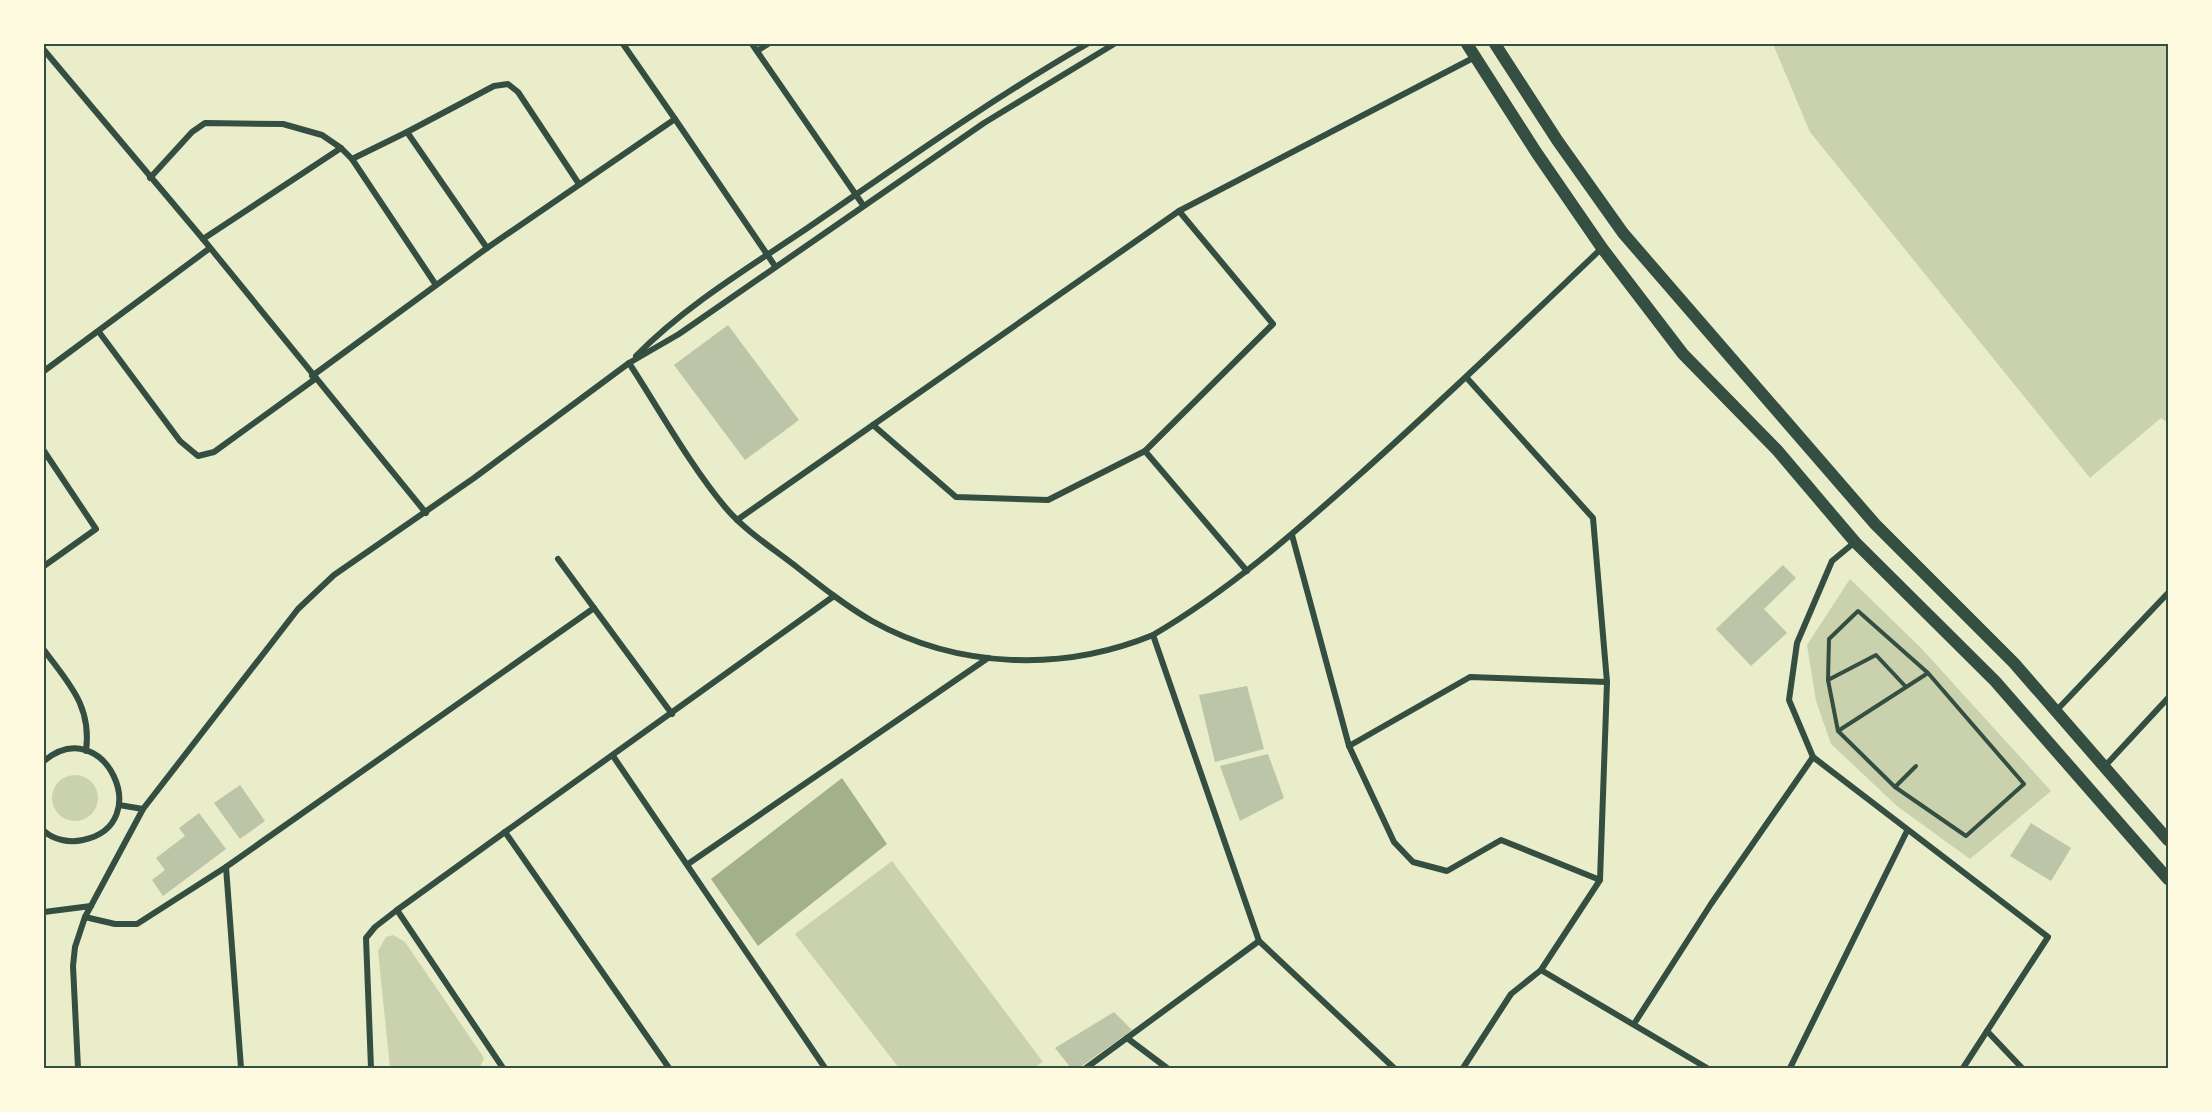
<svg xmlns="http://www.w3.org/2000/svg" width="2212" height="1112" viewBox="0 0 2212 1112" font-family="Lato,sans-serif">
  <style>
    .green { fill: #cad2ad }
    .water { fill: #a3b18a }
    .building { fill: #bcc5a7 }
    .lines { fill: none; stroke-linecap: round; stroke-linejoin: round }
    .path { stroke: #344e41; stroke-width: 4 }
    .minor { stroke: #344e41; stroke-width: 6 }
    .primary { stroke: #344e41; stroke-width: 12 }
    .neatline { fill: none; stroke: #344e41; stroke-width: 2 }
  </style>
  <rect width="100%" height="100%" fill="#e9edc9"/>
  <!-- green -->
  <g class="green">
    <path d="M1773 44H2168V423L2161 418 2090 478 1810 132Z"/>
    <path d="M1850 579 1921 648 2051 791 1970 859 1897 806 1831 744 1816 701 1807 645Z"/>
    <circle cx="75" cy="798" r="23"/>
    <path d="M892 861 1043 1062 1033 1068H899L795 934Z"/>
    <path d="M393 935 405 942 482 1055 484 1059 479 1068H390L378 951 386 937Z"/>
  </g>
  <!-- water -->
  <path class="water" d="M842 778 887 844 758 946 711 879Z"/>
  <!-- building -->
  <g class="building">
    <path d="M728 325 799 420 745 460 674 365Z"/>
    <path d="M1783 565 1796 578 1764 609 1787 633 1751 666 1716 629Z"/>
    <path d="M1247 686 1264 749 1215 762 1199 695Z"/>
    <path d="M1268 754 1284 798 1240 821 1220 766Z"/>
    <path d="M240 785 265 821 240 839 214 803Z"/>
    <path d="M199 813 226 849 163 896 152 880 165 870 156 858 185 836 179 828Z"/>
    <path d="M2031 823 2071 848 2051 881 2010 856Z"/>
    <path d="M1114 1012 1132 1030 1079 1068H1071L1055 1048Z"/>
  </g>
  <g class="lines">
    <!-- path -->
    <g class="path">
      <path d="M1828 680 1876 655 1906 687"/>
      <path d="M1838 731 1828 680 1829 639 1858 611 1928 673 2024 784 1966 836 1895 787 1838 731 1928 673"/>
      <path d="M1895 787 1916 766"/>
    </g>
    <!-- minor -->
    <g class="minor">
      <path d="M623 44 675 119"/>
      <path d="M752 44 863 205"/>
      <path d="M44 50 203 239 426 513"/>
      <path d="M757 51 768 44"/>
      <path d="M407 132 494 86 508 84 518 92 579 184"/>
      <path d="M352 159 436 285"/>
      <path d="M150 178 192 132 205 123 283 124 322 135 341 148"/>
      <path d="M1179 211 1273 324 1145 451 1247 571"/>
      <path d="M203 239 341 148 352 159 407 132 487 248 312 376"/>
      <path d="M487 248 675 119 775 266"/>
      <path d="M99 332 180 441 198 456 214 452 315 379"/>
      <path d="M636 356C685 306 748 268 806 229 899 165 990 100 1087 44"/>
      <path d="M629 363C659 409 690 465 725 507 745 531 774 549 798 568 822 587 846 606 872 621 958 669 1063 672 1153 635L1259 941 1394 1068"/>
      <path d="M44 371 210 248"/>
      <path d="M1466 377 1593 518 1607 682 1600 880 1541 970"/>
      <path d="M873 425 956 497 1048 500 1145 451"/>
      <path d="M44 451 96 529 44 566"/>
      <path d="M737 520 1179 211 1475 57"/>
      <path d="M1292 535 1349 746 1394 842 1413 862 1447 871 1501 840 1600 880"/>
      <path d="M1855 542 1832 561 1797 643 1789 700 1813 757 2048 937 1963 1068"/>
      <path d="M558 559 594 608"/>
      <path d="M1153 635C1228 591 1293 534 1358 476 1441 402 1521 325 1602 248"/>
      <path d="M44 650C69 684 92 706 86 751"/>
      <path d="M2056 711 2168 593"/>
      <path d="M1349 746 1470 677 1607 682"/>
      <path d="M613 756 825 1068"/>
      <path d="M44 761C104 711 157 825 83 840 69 843 54 840 44 831"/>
      <path d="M2105 766 2168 698"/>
      <path d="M119 805 143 809"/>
      <path d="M688 864 988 658"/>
      <path d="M397 910 503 1068"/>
      <path d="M44 912 91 906"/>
      <path d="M85 917 115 924H137L226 867"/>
      <path d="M1634 1024 1711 904 1813 757"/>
      <path d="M1987 1031 2022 1068"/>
      <path d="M1127 1038 1167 1068"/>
      <path d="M78 1068 73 966 75 947 85 917 143 809 298 609 334 575 474 478 629 363 679 334 984 123 1114 44"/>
      <path d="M241 1068 226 867 594 608 672 714"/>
      <path d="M371 1068 366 938 375 927 397 910 505 832"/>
      <path d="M669 1068 505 832 834 596"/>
      <path d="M1086 1068 1259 941"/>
      <path d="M1463 1068 1511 994 1541 970 1707 1068"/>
      <path d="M1790 1068 1907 831"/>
    </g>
    <!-- primary -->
    <g class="primary">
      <path d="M1467 44 1536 152 1602 248 1683 354 1777 450 1855 542 1995 681 2168 879"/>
      <path d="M1495 44 1557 140 1623 233 1875 524 2014 663 2168 840"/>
    </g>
  </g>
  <!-- border -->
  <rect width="2212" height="1112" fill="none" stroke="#fefae0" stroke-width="90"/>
  <rect x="45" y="45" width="2122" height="1022" class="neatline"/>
</svg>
